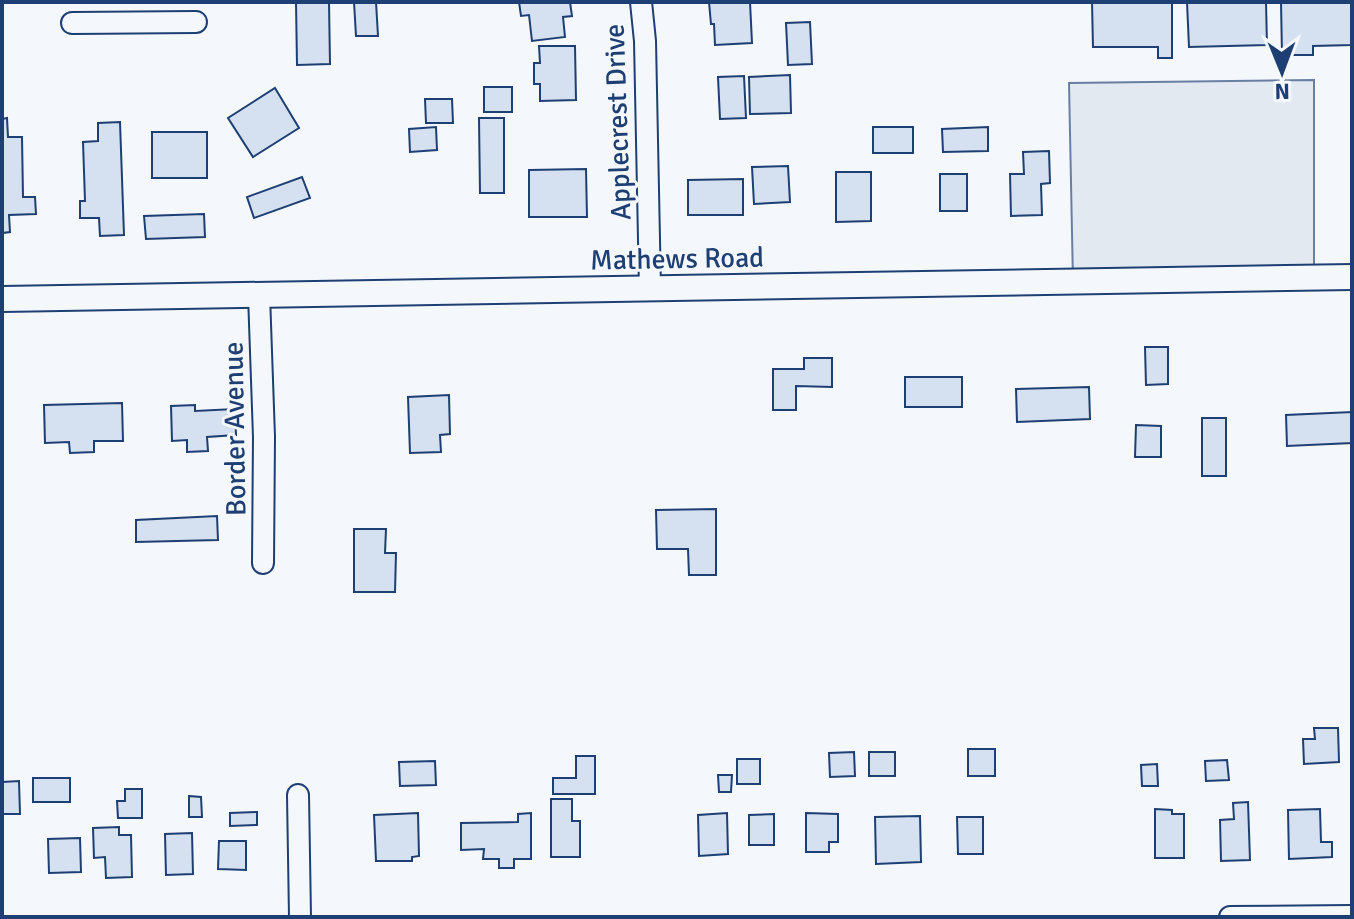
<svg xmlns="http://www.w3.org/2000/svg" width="1354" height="919" viewBox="0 0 1354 919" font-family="Signika,sans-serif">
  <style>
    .green { fill: #e3e9f0; stroke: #687fa3; stroke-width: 2 }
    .building { fill: #d5e0f0; stroke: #1d3f73; stroke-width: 2 }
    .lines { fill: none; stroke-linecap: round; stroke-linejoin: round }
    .minor-casing { stroke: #1d3f73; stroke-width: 24 }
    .tertiary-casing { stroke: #1d3f73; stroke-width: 28 }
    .minor { stroke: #f4f7fb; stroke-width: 20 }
    .tertiary { stroke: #f4f7fb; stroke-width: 24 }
    .labels { text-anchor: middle; stroke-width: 6; stroke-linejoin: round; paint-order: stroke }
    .street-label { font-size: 28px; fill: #1d3f73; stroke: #f4f7fb }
  </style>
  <rect width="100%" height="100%" fill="#f4f7fb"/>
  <!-- green -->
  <path class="green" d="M1314 80V278L1073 282 1069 83Z"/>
  <!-- building -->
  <g class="building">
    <path d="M296 2H329L330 64 297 65Z"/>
    <path d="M354 2H376L378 36H356Z"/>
    <path d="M519 2H570L572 16 563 17 565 37 532 41 529 15 521 16Z"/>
    <path d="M709 2H750L752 43 715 45 714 24H711Z"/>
    <path d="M1092 2H1172V58H1158V47H1093Z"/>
    <path d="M1187 2H1266L1267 45 1189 47Z"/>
    <path d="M1281 2H1352V45L1313 46V55H1282Z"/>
    <path d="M810 22 812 64 788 65 786 23Z"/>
    <path d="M539 46H575L576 100 540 101V84H534V63H540Z"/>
    <path d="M790 75 791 113 750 114 749 77Z"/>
    <path d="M744 76 746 118 720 119 718 77Z"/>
    <rect x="484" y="87" width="28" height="25"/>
    <path d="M275 88 299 128 253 157 228 118Z"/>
    <path d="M425 99H452L453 123H426Z"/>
    <path d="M7 118 8 137H22L23 197H35L36 214 9 215 10 232 2 233V119Z"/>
    <path d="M479 118H504V193H480Z"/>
    <path d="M120 122 124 235 100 236 99 218H80V201H85L83 142 98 141V123Z"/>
    <path d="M436 127 437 150 410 152 409 129Z"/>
    <rect x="873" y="127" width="40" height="26"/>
    <path d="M988 127V151L943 152 942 129Z"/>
    <rect x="152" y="132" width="55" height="46"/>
    <path d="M1049 151 1050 183 1041 184 1042 215 1011 216 1010 174H1024L1023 152Z"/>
    <path d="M788 166 790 202 754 204 752 167Z"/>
    <path d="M586 169 587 217H529V170Z"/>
    <path d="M836 172H871V221L836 222Z"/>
    <rect x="940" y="174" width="27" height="37"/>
    <path d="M302 177 310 198 254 218 247 197Z"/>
    <path d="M743 179V215H688V180Z"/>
    <path d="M204 214 205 237 146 239 144 216Z"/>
    <path d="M1145 347H1168V384L1146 385Z"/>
    <path d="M804 358H832V387L796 386V410H773V369H804Z"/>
    <rect x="905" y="377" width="57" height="30"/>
    <path d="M1089 387 1090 419 1017 422 1016 389Z"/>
    <path d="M449 395 450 434 440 435 441 452 410 453 408 397Z"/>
    <path d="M122 403 123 441H94V452L70 453 69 442 45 443 44 405Z"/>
    <path d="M195 405V411L235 409 236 435 207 437 208 451 187 452V440L172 441 171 406Z"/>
    <path d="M1352 412V443L1287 446 1286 415Z"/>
    <rect x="1202" y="418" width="24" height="58"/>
    <path d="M1136 425 1161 426V457H1135Z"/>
    <path d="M716 509V575H689L688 549H657L656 510Z"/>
    <path d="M217 516 218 540 136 542V520Z"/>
    <path d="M354 529H386L385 553H396L395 592H354Z"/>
    <path d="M1314 728H1338L1339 762 1304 764 1303 739H1315Z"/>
    <rect x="968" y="749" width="27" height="27"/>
    <path d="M854 752 855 776 830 777 829 753Z"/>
    <rect x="869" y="752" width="26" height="24"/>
    <path d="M576 756H595V794H553V778H576Z"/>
    <rect x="737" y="759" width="23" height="25"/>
    <path d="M1227 760 1229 780 1206 781 1205 761Z"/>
    <path d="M435 761 436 785 400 786 399 762Z"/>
    <path d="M1157 764 1158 786H1142L1141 765Z"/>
    <path d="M718 775H732L731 792H719Z"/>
    <rect x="33" y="778" width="37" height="24"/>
    <path d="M19 781 20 814H2V782Z"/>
    <path d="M125 789H142V818H118L117 801H125Z"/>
    <path d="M189 796 201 797 202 817H189Z"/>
    <path d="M551 799H572V821H580V857H551Z"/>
    <path d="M1248 802 1250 860 1221 861 1220 820 1234 819 1233 803Z"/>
    <path d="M1155 809 1172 810V814H1184V858H1155Z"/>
    <path d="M1320 809 1321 842H1332V857L1289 859 1288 810Z"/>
    <path d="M257 812V825L230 826V813Z"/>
    <path d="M418 813 419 856 412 857V861H376L374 815Z"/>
    <path d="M531 813V859H514V868H499V859H483L484 849 461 850V823L518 822V814Z"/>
    <path d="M727 813 728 854 699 856 698 815Z"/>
    <path d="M806 813 838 814V842H829V852H806Z"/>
    <path d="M774 814V845H749V815Z"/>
    <path d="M920 816 921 862 876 864 875 817Z"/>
    <path d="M957 817H983V854H958Z"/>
    <path d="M119 827V835H131L132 877 106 878 105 857 94 858 93 828Z"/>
    <path d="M192 833 193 874 166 875 165 834Z"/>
    <path d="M80 838 81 872 49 873 48 839Z"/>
    <path d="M219 841H246V870L218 869Z"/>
  </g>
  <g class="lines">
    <defs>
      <g id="minor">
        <path d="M641 2 645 41 650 289"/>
        <path d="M72 23 196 22"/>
        <path d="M259 295 264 437 263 563"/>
        <path d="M298 795 300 917"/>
        <path d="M1230 917 1352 916"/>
      </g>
      <path id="tertiary" d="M2 299 1352 277"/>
    </defs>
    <!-- minor casing -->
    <use href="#minor" class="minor-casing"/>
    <!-- tertiary casing -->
    <use href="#tertiary" class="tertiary-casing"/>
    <!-- minor -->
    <use href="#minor" class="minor"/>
    <!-- tertiary -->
    <use href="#tertiary" class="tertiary"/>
  </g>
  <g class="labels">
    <!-- street labels -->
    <g class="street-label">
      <text transform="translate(617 122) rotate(-92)" y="10">Applecrest Drive</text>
      <text transform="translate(677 258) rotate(-1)" y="10">Mathews Road</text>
      <text transform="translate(234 429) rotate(-91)" y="10">Border Avenue</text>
    </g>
  </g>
  <!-- border -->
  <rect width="1354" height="919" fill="none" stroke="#1d3f73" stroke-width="8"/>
  <!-- north arrow -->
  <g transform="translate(1282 72) rotate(179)" stroke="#f4f7fb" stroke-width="6" paint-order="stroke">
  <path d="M0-6L14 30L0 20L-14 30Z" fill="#1d3f73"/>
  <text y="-12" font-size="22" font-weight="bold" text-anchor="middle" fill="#1d3f73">N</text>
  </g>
</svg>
